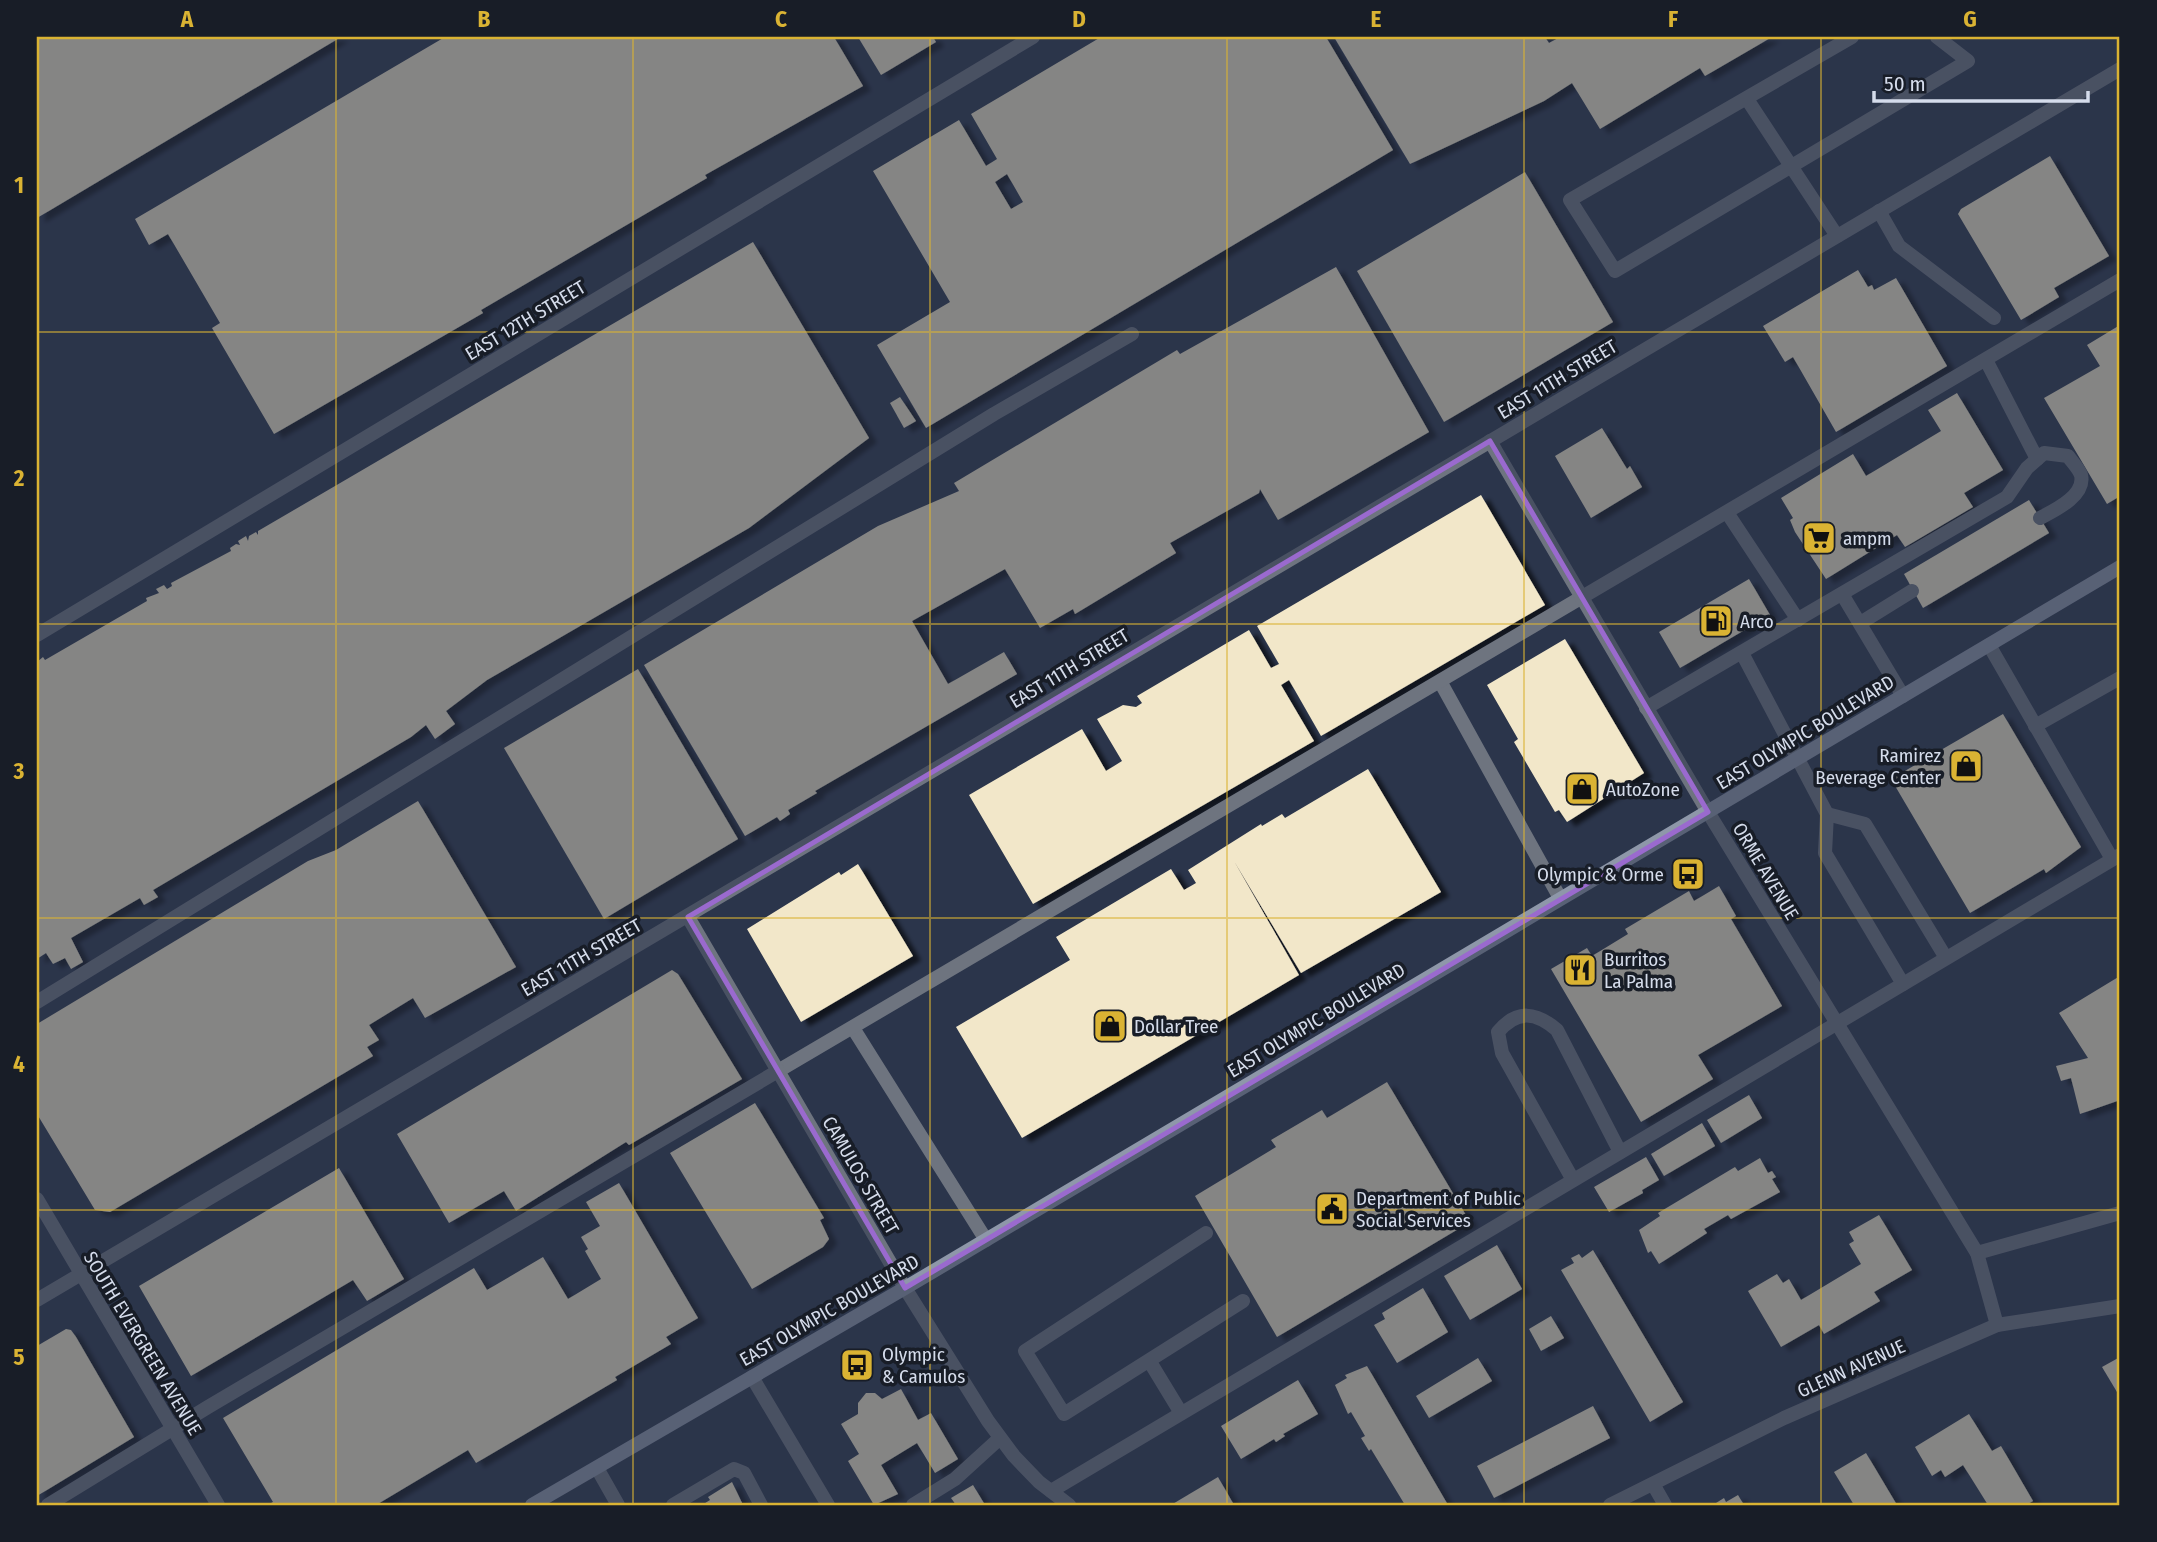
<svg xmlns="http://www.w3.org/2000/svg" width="2157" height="1542" viewBox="0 0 2157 1542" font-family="'Fira Sans Condensed',sans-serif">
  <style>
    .building { fill: #f2e7c9; fill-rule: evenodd; filter: url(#shadow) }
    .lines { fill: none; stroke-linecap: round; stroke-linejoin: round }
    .lane { stroke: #6e747f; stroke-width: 14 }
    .street { stroke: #6e747f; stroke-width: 14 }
    .secondary { stroke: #8e97a9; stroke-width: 14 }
    .marked { fill: none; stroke: #9a6ace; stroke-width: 5; stroke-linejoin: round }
    .grid { fill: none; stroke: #dab333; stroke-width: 2; stroke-opacity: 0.55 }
    .labels { text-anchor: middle; stroke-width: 7; stroke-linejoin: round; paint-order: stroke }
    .street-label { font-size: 19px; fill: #d5dceb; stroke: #181d27 }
    .poi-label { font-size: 19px; fill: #d5dceb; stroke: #181d27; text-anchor: start }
    .neatline { fill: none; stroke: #dab333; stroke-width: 2.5 }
    .grid-label { font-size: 23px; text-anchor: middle; font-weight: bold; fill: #dab333 }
  </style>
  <defs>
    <filter id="shadow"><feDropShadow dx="8" dy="4.5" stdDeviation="2" flood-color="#0009"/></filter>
  </defs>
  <rect width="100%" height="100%" fill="#2b354b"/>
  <!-- building -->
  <g class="building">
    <path d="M37 37H341L37 218Z"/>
    <path d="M445 37H834L863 86 705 175 707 178 481 310 483 313 274 434 212 328 220 323 168 234 149 245 135 219Z"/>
    <path d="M858 37H933L936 42 881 75Z"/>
    <path d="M1101 37H1326L1393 150 926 428 877 345 950 302 873 171 959 120 986 166 997 159 971 114ZM1007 174 1023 202 1011 209 995 182Z"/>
    <path d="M1334 37H1545L1549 43 1560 37H1772L1705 76 1700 68 1600 129 1572 83 1544 101 1410 164Z"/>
    <path d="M2050 156 2109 256 2054 288 2059 297 2021 320 1958 214 1961 209Z"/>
    <path d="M1525 172 1613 322 1444 422 1357 271Z"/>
    <path d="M753 242 869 438 749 528 487 680 446 711 455 724 435 739 426 725 411 737 153 890 158 897 144 905 140 898 71 938 83 962 71 969 65 958 53 964 46 953 37 959V662L43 657 45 660 147 601 146 598 159 593 156 589 164 585 167 589 172 586 171 583 231 551 230 548 236 544 240 545 238 541 246 536 248 541 249 536 256 532 258 535V531Z"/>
    <path d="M1336 267 1429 432 1278 520 1260 489 1259 493 1170 543 1176 553 1075 614 1073 609 1040 628 1005 569 912 621 948 684 1004 652 1017 674 815 791 817 793 788 810 790 814 780 821 777 817 745 836 644 665 878 526 959 491 954 483 1177 350 1180 354Z"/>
    <path d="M1858 270 1868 287 1872 285 1874 290 1896 278 1947 366 1836 432 1793 357 1785 362 1763 326Z"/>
    <path d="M2120 325V496L2107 504 2044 398 2100 366 2087 345Z"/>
    <path d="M1957 393 2003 470 1964 493 1973 507 1905 547 1897 535 1826 579 1795 532 1790 520 1793 518 1781 498 1853 454 1866 476 1941 431 1928 410Z"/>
    <path d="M900 397 916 421 904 428 890 403Z"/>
    <path d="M1602 428 1627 469 1630 466 1642 487 1591 518 1555 456Z"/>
    <path d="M1481 495 1545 605 1321 736 1289 680 1281 685 1314 741 1033 904 969 795 1082 729 1106 771 1122 761 1097 719 1123 705 1136 707 1142 703 1137 696 1249 630 1271 668 1279 664 1257 626Z"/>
    <path d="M2029 500 2049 533 1923 608 1904 574Z"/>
    <path d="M1749 579 1770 615 1680 668 1659 632Z"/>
    <path d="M1565 639 1644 773 1567 822 1559 810 1555 812 1514 742 1518 739 1487 685Z"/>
    <path d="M638 669 738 839 604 919 504 748Z"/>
    <path d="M2003 714 2081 847 2046 873 2044 869 1970 913 1891 779Z"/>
    <path d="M1368 769 1441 892 1301 973 1234 861 1299 975 1022 1138 956 1027 1070 960 1056 937 1171 869 1184 890 1196 883 1188 870 1261 824 1262 826 1282 814 1285 818Z"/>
    <path d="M418 801 516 967 425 1018 413 998 369 1025 379 1040 367 1047 373 1056 110 1212 95 1210 37 1114V1024L308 861 336 850Z"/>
    <path d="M858 864 913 956 801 1022 747 929 839 872 841 875Z"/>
    <path d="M1719 886 1736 916 1731 919 1782 1006 1698 1055 1713 1079 1641 1122 1551 969 1587 948 1592 956 1628 934 1625 929 1689 891 1694 901Z"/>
    <path d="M672 970 678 974 742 1079 629 1145 626 1142 516 1211 504 1191 449 1223 397 1134Z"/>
    <path d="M2120 976V1100L2080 1114 2071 1078 2061 1081 2056 1066 2088 1058 2059 1013Z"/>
    <path d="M1387 1082 1470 1222 1277 1337 1195 1196 1276 1147 1271 1140 1322 1110 1327 1118Z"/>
    <path d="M1749 1095 1762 1118 1721 1143 1707 1120Z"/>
    <path d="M755 1103 824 1218 820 1220 829 1239 823 1247 752 1289 670 1153Z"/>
    <path d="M1702 1123 1715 1146 1664 1176 1651 1154Z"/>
    <path d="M1646 1157 1659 1180 1642 1190 1643 1193 1609 1212 1594 1187Z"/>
    <path d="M1760 1158 1768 1173 1772 1171 1776 1177 1772 1179 1780 1192 1731 1219 1728 1215 1704 1229 1707 1233 1659 1264 1651 1251 1648 1253 1639 1230 1660 1216 1658 1213 1735 1167 1738 1171Z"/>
    <path d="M339 1168 404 1279 367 1301 353 1280 191 1376 139 1286Z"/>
    <path d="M619 1183 698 1318 666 1337 671 1344 615 1377 617 1380 476 1463 468 1450 376 1505H267L273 1502 223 1418 474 1268 487 1290 543 1257 568 1299 601 1279 585 1251 588 1249 581 1237 600 1226 586 1202Z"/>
    <path d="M1879 1215 1912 1270 1874 1292 1880 1301 1824 1334 1819 1325 1781 1347 1748 1291 1777 1274 1783 1283 1789 1279 1801 1300 1861 1264 1849 1244 1854 1241 1849 1232Z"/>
    <path d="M1497 1245 1522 1289 1470 1320 1444 1276Z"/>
    <path d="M1593 1250 1683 1402 1650 1422 1561 1270 1574 1263 1571 1258 1579 1254 1582 1258Z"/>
    <path d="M1423 1288 1448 1332 1397 1363 1374 1325 1385 1319 1382 1313Z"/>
    <path d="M1551 1316 1564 1338 1541 1351 1529 1329Z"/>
    <path d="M66 1329 71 1330 76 1337 134 1437 37 1496V1346Z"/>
    <path d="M2120 1357V1397L2102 1367Z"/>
    <path d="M1478 1358 1492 1381 1429 1418 1416 1396Z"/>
    <path d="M1367 1366 1448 1505H1405L1371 1449 1369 1451 1361 1438 1365 1436 1351 1412 1348 1414 1335 1385 1347 1378 1345 1375Z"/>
    <path d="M1298 1380 1318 1414 1283 1434 1285 1436 1276 1442 1274 1439 1241 1459 1221 1426Z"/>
    <path d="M901 1389 918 1420 931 1413 958 1459 935 1473 917 1443 881 1465 898 1494 874 1505 848 1461 859 1454 841 1424 858 1414V1403L866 1393H875L882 1399Z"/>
    <path d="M1593 1406 1610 1438 1494 1498 1477 1466Z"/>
    <path d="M1969 1414 1992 1451 2001 1446 2033 1501 2026 1505H1988L1963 1465 1945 1477 1941 1470 1932 1476 1915 1447Z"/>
    <path d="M1866 1453 1897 1505H1854L1834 1472Z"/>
    <path d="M1218 1477 1234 1505H1171Z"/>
    <path d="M732 1482 743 1505H702L710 1500 708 1497Z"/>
    <path d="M973 1485 985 1505H956L951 1498Z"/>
    <path d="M1738 1495 1744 1505 1716 1503 1724 1498 1726 1502Z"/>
  </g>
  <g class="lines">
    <!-- lane -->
    <g class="lane">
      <path d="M1852 37 1570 200 1615 271 1968 61 1937 37"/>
      <path d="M1747 99 1837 236"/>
      <path d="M1879 211 1899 246 1994 318"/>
      <path d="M1986 360 2037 459"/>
      <path d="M1728 514 1798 620"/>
      <path d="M1842 594 1903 696"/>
      <path d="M1862 622 1912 591"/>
      <path d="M1989 645 2112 859"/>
      <path d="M1742 653 1827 814 1825 853 1903 984"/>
      <path d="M1441 683 1560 898"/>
      <path d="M1646 708 2007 497 2027 468 2044 453 2068 456C2072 462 2079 469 2081 475 2086 496 2053 511 2040 518"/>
      <path d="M2035 726 2120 678"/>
      <path d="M1827 814 1865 824 1946 958"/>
      <path d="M37 1002 994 414 1132 334"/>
      <path d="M853 1028 986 1240"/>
      <path d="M1573 1180 1502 1053 1498 1032C1517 1009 1536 1012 1557 1030L1620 1152"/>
      <path d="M1206 1233 1025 1351 1064 1414 1243 1301"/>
      <path d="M1150 1362 1181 1413"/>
      <path d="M752 1377 828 1505"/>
      <path d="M597 1468 618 1505"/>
      <path d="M1653 1484 1665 1505"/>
      <path d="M1051 1491 2120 855"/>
      <path d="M48 1505 208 1407 2120 280"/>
      <path d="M673 1505 734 1469 744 1473 761 1505"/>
      <path d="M913 1505 955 1479 1000 1438"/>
    </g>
    <!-- street -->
    <g class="street">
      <path d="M1490 441 1708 812 1977 1253 1997 1325"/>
      <path d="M37 635 1033 37"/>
      <path d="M688 917 905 1288 988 1421 1014 1456 1039 1482 1069 1505"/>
      <path d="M37 1199 218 1505"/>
      <path d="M1977 1253 2120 1213"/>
      <path d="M37 1300 2120 69"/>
      <path d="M1610 1505 1784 1418 1997 1325 2120 1306"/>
    </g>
    <!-- secondary -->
    <path class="secondary" d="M532 1505 905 1288 2120 567"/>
  </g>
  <!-- marked area -->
  <path d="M0 0H2157V1542H0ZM1490 441 1708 812 905 1288 688 917Z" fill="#2b354b" fill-opacity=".55" fill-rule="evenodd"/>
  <path class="marked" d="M1490 441 1708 812 905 1288 688 917Z"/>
  <!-- grid -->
  <path class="grid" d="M336 37V1505M633 37V1505M930 37V1505M1227 37V1505M1524 37V1505M1821 37V1505M37 332H2120M37 624H2120M37 918H2120M37 1210H2120"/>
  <!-- icons -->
  <defs>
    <symbol id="supermarket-square" viewBox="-11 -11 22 22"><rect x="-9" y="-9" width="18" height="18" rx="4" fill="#dab333" stroke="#181d27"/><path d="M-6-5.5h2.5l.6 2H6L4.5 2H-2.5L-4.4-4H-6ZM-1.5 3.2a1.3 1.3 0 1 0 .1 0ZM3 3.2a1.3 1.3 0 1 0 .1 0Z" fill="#111"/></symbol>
    <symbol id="fuel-square" viewBox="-11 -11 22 22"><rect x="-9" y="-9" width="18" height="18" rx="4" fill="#dab333" stroke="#181d27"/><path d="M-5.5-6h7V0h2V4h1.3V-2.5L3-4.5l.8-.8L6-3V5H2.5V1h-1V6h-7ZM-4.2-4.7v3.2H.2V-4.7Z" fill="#111"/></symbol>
    <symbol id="shop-square" viewBox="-11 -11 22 22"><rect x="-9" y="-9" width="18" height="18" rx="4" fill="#dab333" stroke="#181d27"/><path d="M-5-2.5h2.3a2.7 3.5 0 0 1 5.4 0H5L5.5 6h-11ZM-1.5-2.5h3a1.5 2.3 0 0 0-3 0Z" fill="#111"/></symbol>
    <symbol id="bus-square" viewBox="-11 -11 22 22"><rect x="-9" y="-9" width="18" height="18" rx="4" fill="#dab333" stroke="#181d27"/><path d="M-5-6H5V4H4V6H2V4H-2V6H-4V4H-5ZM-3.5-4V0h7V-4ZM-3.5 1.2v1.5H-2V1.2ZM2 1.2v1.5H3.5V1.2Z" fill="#111"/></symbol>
    <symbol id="restaurant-square" viewBox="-11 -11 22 22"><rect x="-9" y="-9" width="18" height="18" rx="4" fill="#dab333" stroke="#181d27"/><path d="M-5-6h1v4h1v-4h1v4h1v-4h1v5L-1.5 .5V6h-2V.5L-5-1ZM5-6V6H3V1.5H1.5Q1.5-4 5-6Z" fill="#111"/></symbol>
    <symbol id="civic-square" viewBox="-11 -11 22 22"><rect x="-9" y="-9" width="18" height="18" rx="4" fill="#dab333" stroke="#181d27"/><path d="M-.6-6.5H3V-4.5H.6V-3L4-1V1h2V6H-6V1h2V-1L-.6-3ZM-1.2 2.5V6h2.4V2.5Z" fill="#111"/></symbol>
  </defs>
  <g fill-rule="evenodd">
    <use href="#supermarket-square" x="1800" y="519" width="38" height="38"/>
    <use href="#fuel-square" x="1697" y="602" width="38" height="38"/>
    <use href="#shop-square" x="1947" y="747" width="38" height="38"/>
    <use href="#shop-square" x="1563" y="770" width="38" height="38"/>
    <use href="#bus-square" x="1669" y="855" width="38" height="38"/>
    <use href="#restaurant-square" x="1561" y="951" width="38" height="38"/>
    <use href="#shop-square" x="1091" y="1007" width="38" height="38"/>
    <use href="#civic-square" x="1313" y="1190" width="38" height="38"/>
    <use href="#bus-square" x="838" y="1346" width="38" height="38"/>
  </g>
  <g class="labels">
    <!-- street labels -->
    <g class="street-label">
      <text transform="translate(525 320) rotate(-31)" y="7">EAST 12TH STREET</text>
      <text transform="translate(1557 379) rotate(-31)" y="7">EAST 11TH STREET</text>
      <text transform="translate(1069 668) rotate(-31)" y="7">EAST 11TH STREET</text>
      <text transform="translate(1805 732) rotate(-31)" y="7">EAST OLYMPIC BOULEVARD</text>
      <text transform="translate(1766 871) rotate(59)" y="7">ORME AVENUE</text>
      <text transform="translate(581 957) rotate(-30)" y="7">EAST 11TH STREET</text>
      <text transform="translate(1316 1020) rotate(-31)" y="7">EAST OLYMPIC BOULEVARD</text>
      <text transform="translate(861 1175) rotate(60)" y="7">CAMULOS STREET</text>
      <text transform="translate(829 1310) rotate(-30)" y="7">EAST OLYMPIC BOULEVARD</text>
      <text transform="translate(143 1343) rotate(59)" y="7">SOUTH EVERGREEN AVENUE</text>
      <text transform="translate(1851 1368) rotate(-24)" y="7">GLENN AVENUE</text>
    </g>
    <!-- poi labels -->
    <g class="poi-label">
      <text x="1843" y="545">ampm</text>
      <text x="1740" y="628">Arco</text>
      <text x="1941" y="762" text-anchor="end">Ramirez<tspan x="1941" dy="22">Beverage Center</tspan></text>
      <text x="1606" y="796">AutoZone</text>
      <text x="1664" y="881" text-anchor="end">Olympic &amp; Orme</text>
      <text x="1604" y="966">Burritos<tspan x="1604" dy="22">La Palma</tspan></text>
      <text x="1134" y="1033">Dollar Tree</text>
      <text x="1356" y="1205">Department of Public<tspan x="1356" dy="22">Social Services</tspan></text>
      <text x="882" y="1361">Olympic<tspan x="882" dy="22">&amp; Camulos</tspan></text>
    </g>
  </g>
  <!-- border -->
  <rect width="2157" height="1542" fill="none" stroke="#181d27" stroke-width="77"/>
  <!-- scale -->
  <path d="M1874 91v10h214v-10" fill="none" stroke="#d5dceb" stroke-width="3.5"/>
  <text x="1884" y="91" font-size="21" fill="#d5dceb" stroke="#181d27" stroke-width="5" paint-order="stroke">50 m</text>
  <rect x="38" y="38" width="2080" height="1466" class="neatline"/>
  <g class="grid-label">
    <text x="187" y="27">A</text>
    <text x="484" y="27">B</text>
    <text x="781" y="27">C</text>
    <text x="1079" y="27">D</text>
    <text x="1376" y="27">E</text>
    <text x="1673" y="27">F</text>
    <text x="1970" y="27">G</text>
    <text x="19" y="193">1</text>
    <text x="19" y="486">2</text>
    <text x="19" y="779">3</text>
    <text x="19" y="1072">4</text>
    <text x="19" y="1365">5</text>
  </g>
</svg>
